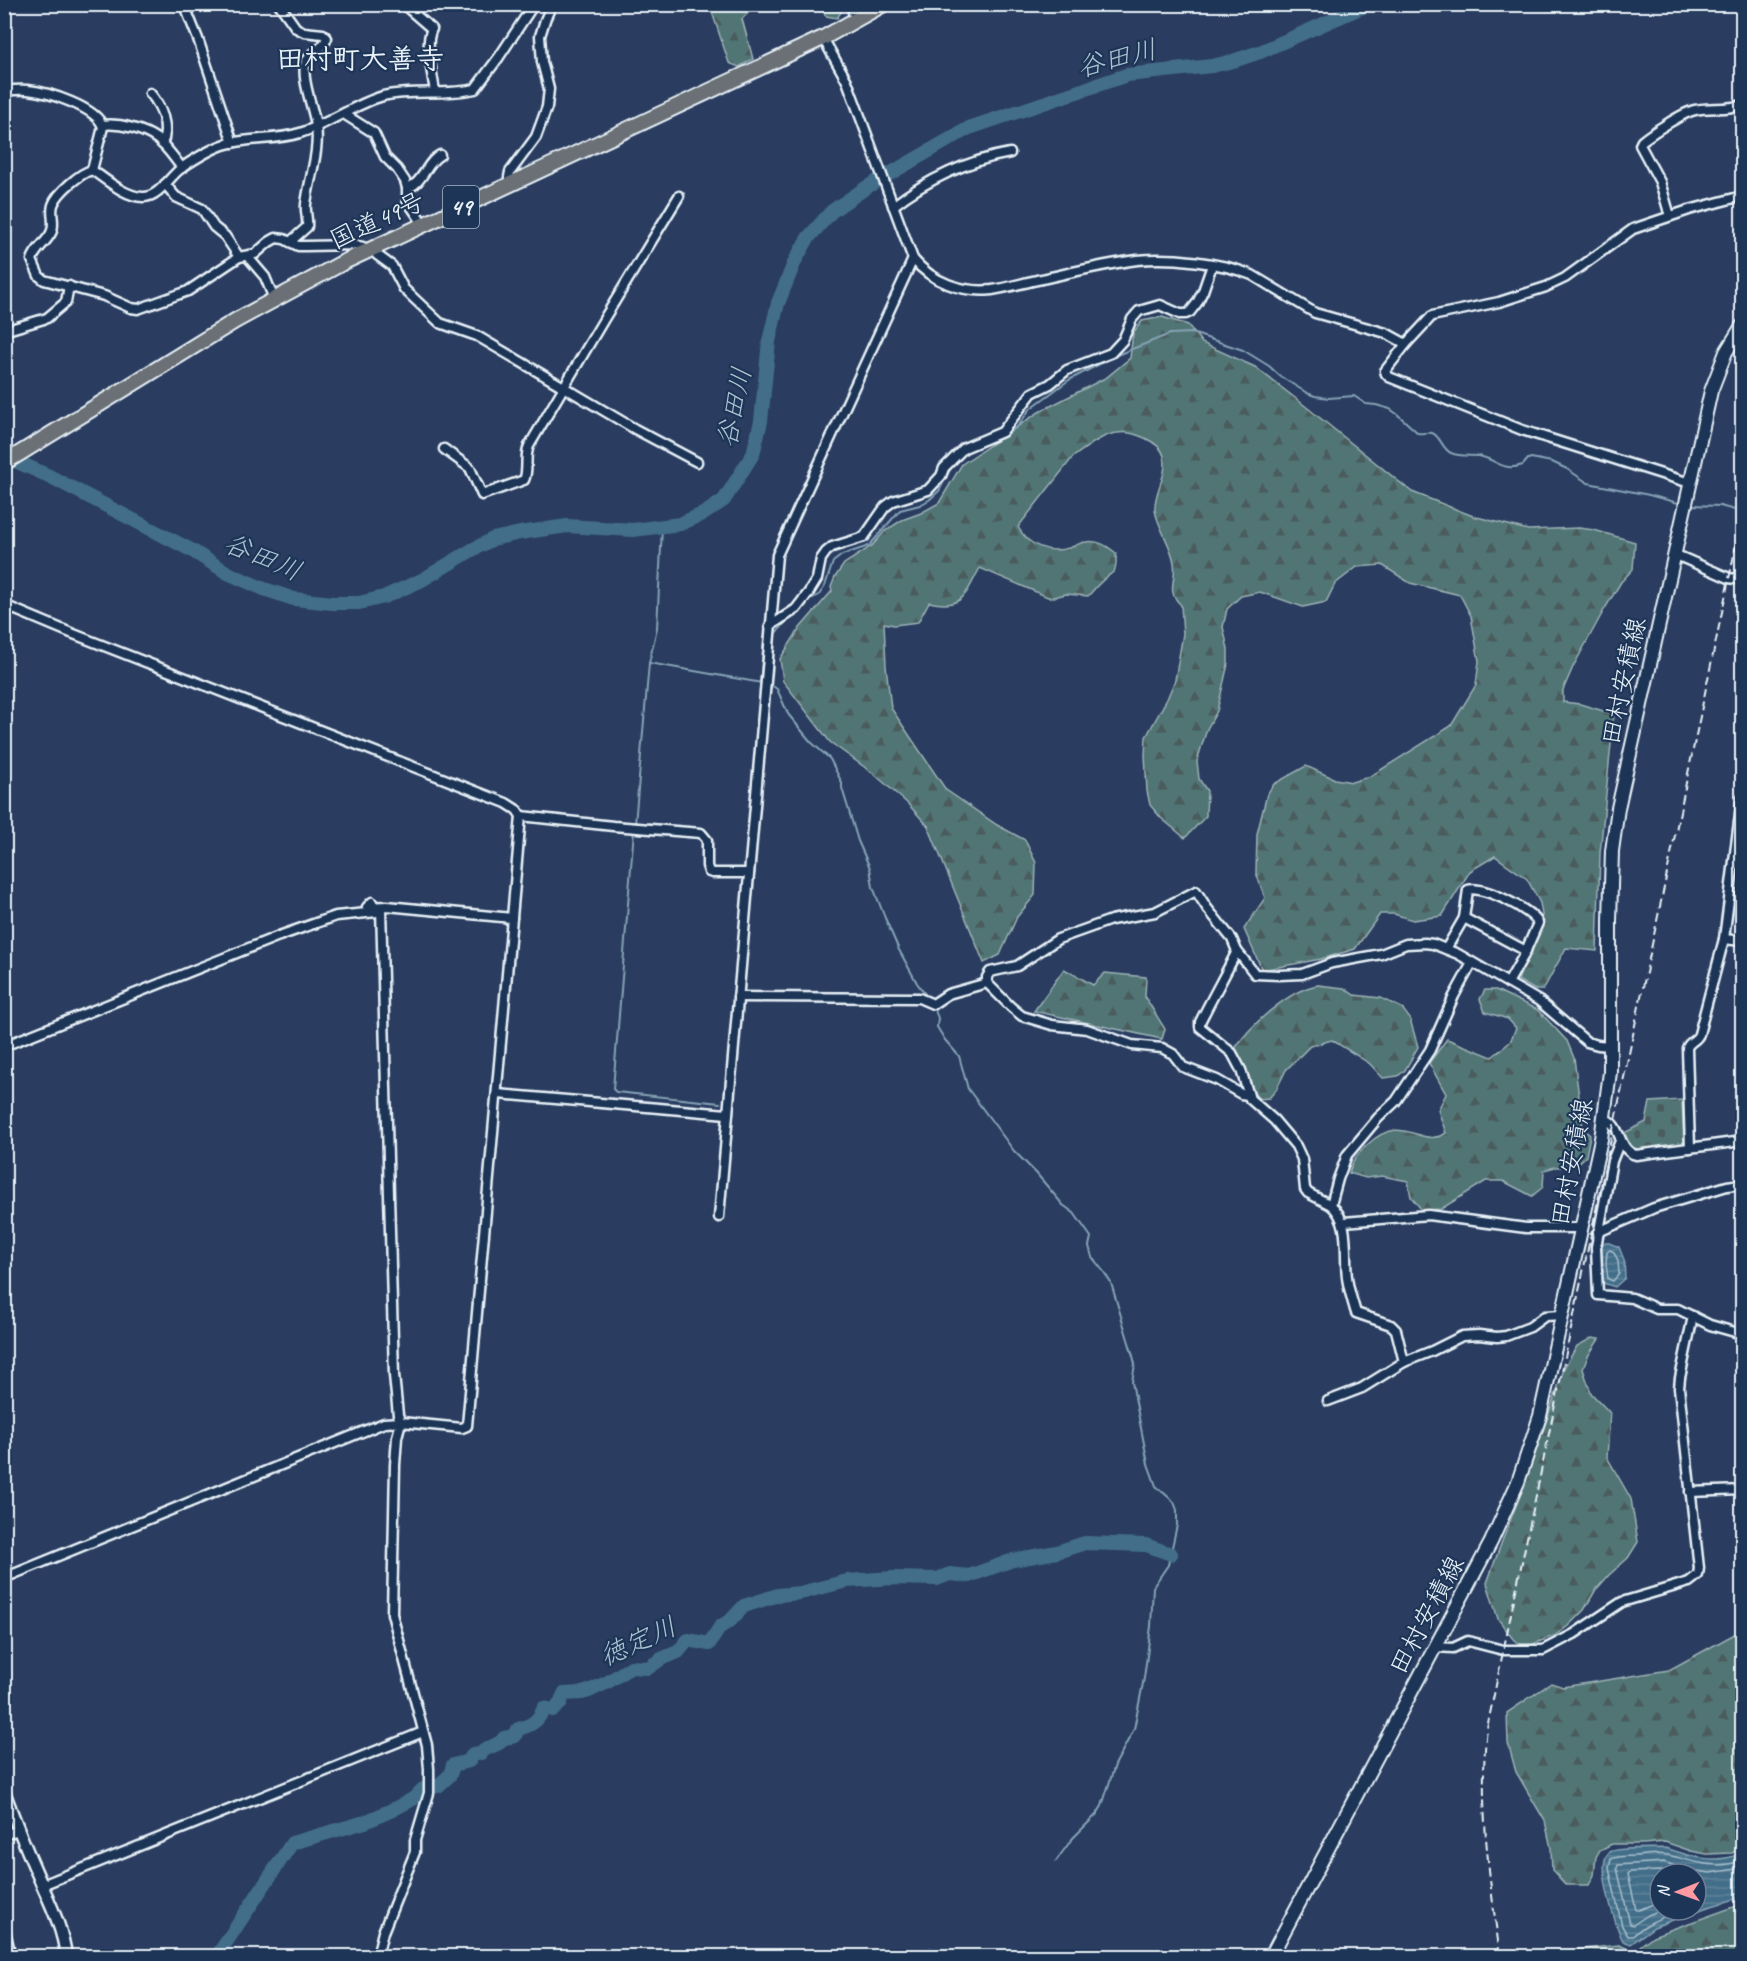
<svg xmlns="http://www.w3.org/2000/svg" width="1747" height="1961" viewBox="0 0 1747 1961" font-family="Caveat,'Klee One',sans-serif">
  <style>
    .forest { fill: url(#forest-firs); stroke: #9cb2b6; stroke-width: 1.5 }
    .cemetery { fill: url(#cemetery-stones); stroke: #9cb2b6; stroke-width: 1.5 }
    .water { fill: url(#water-rules); stroke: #85a2b5; stroke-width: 1.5; fill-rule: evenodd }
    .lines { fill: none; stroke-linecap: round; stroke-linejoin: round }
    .shore { stroke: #a6bdcc; stroke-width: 1.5 }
    .stream { stroke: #85a2b5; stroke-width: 2 }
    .river { stroke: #436e89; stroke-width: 14 }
    .minor-casing { stroke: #e8f1f8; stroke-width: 13 }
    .tertiary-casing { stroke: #e8f1f8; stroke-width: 15 }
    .secondary-casing { stroke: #e8f1f8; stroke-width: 16 }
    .trunk-casing { stroke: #e8f1f8; stroke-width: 18 }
    .minor { stroke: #1d3557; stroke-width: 8 }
    .tertiary { stroke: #1d3557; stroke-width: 10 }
    .secondary { stroke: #1d3557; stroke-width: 12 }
    .trunk { stroke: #6b7074; stroke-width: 14 }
    .rail { stroke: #e8f1f8; stroke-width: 2; stroke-dasharray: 9 4.5; stroke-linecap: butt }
    .labels { text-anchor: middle; stroke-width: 4.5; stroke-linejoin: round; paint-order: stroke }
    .shield { fill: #1d3557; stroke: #abb9c8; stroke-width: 1.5 }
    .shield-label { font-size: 24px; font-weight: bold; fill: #e8f1f8 }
    .street-label { font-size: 26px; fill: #e8f1f8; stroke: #1d3557 }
    .water-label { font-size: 27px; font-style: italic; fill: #aec3d1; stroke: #1d3557 }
    .quarter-label { font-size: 28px; font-weight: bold; fill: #e8f1f8; stroke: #1d3557 }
  </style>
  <defs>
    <pattern id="forest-firs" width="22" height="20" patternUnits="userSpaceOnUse" patternTransform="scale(1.5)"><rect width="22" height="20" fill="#517474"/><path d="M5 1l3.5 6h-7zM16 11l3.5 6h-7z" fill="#4b5c5d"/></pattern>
    <pattern id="cemetery-stones" width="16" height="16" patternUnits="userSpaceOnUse" patternTransform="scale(1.5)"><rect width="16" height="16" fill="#517474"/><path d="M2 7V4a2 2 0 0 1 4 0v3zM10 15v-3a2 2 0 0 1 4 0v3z" fill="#4b5c5d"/></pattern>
    <pattern id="water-rules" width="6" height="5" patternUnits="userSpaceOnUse" patternTransform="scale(1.5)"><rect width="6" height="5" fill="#436e89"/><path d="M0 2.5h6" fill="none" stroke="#5e839a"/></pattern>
  </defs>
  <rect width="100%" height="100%" fill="#2a3d60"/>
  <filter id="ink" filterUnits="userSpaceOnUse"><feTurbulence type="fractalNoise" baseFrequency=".0167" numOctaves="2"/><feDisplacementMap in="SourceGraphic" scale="12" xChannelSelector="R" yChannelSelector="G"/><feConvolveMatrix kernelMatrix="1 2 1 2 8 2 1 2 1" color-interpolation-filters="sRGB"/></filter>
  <g filter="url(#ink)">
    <!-- forest -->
    <g class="forest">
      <path d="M708 5H766L751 10 742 19 753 59 739 67 729 63 713 15Z"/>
      <path d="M819 5H846L837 18 826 16Z"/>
      <path d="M1162 317 1188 325 1202 343 1255 367 1299 401 1412 492 1473 516 1528 530 1579 528 1594 530 1635 542 1633 569 1621 582 1604 610 1573 667 1563 690V702L1580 704 1614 714 1600 853 1597 951 1566 948 1543 990H1535L1518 980 1530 949 1540 931 1542 915 1540 903 1527 879 1495 856 1470 871 1442 916 1413 920 1394 914H1380L1355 949 1321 959 1262 970 1244 929 1265 898 1256 873 1257 834 1267 794 1274 784 1306 766 1335 779 1352 782 1371 776 1451 726 1476 685 1479 661 1471 616 1460 595 1410 583 1382 565 1357 567 1335 584 1326 602 1303 607 1260 592 1241 596 1227 609 1223 627 1228 649V664L1217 711 1207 729 1197 761 1199 779 1207 791 1206 816 1185 838 1161 818 1150 805 1147 791 1145 755 1146 737 1167 699 1175 680 1183 634 1181 605C1165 591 1177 580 1174 563 1172 546 1157 526 1155 510 1153 493 1169 474 1164 456 1160 441 1131 430 1117 433 1101 435 1086 448 1073 457L1018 527C1028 546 1049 554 1069 548 1075 546 1081 542 1086 542 1099 540 1107 546 1116 553 1117 578 1113 569 1099 584 1095 588 1092 592 1088 596L1066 594 1050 598 980 568C965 594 964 610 929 602L918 622 894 625 884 623 886 666 891 708 946 790 997 825 1025 840 1036 863 1035 895 1017 917 1000 955 984 963 928 826 907 803 874 774 830 742 783 681 780 659 800 628 832 591 831 587 835 577 844 564 872 546 885 531 902 520 921 513 939 503 962 464 1039 412 1107 377 1130 358 1133 333 1142 321Z"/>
      <path d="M1064 969 1093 985 1105 973 1146 977 1145 997 1165 1029 1162 1039 1034 1011Z"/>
      <path d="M1318 985 1344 988 1354 995 1381 998 1402 1008 1410 1019 1418 1047 1405 1070 1398 1076 1383 1078 1369 1063 1332 1040 1310 1046 1286 1070 1276 1090 1269 1098 1259 1099 1252 1091 1249 1076 1232 1053C1248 1027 1288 990 1318 985Z"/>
      <path d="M1485 990H1496L1538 1010 1567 1041 1574 1058 1583 1129 1590 1135 1586 1156 1575 1166 1555 1167 1544 1170 1543 1187 1532 1196 1503 1181H1486L1441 1209 1422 1210 1411 1197 1408 1181 1382 1176 1366 1178 1349 1173C1352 1160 1358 1154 1367 1145 1404 1110 1420 1150 1446 1133L1438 1110 1446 1094 1429 1063 1447 1039 1492 1057 1510 1042 1516 1028 1508 1019 1485 1012 1480 999Z"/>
      <path d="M1592 1338 1599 1339 1588 1356 1583 1369 1591 1393 1610 1413 1607 1457 1631 1499 1638 1542 1628 1558 1609 1575 1595 1591 1584 1610 1568 1626 1556 1635 1528 1646 1519 1644 1513 1639 1498 1619 1487 1583 1501 1544 1527 1478 1565 1366 1577 1346Z"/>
      <path d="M1742 1630V1847L1732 1853 1707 1854 1691 1851 1665 1842 1643 1844H1612L1600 1850 1596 1857 1594 1875 1589 1885H1566L1552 1870 1551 1848 1545 1821 1516 1772 1508 1743 1507 1713 1551 1683 1563 1687 1669 1670Z"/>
      <path d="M1742 1904V1956H1667L1656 1951H1641L1640 1946 1653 1936Z"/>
    </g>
    <!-- cemetery -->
    <g class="cemetery">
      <path d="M1682 1100 1684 1144 1682 1146 1636 1152 1629 1146 1624 1133 1646 1122 1650 1102Z"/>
      <path d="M1619 1945 1638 1953 1662 1956H1571L1574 1950Z"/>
    </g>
    <!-- water -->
    <g class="water">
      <path d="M1603 1243H1609L1619 1247 1624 1260 1625 1278 1615 1287 1603 1283 1600 1255Z"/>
      <path d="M1666 1848C1691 1857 1717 1865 1742 1853V1897L1705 1908 1654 1927 1631 1944 1623 1941C1616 1928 1594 1860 1610 1852 1619 1847 1654 1849 1666 1848ZM1660 1874H1696V1910H1660Z"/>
    </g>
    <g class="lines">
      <!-- shore -->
      <g class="shore">
        <path d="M1610 1250 1614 1252 1618 1261 1619 1274 1613 1281 1608 1279 1606 1264 1607 1252Z"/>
        <path d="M1660 1901 1639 1910H1636L1628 1874 1630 1872 1663 1871 1671 1874"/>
        <path d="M1661 1910 1648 1915 1633 1925 1630 1924 1617 1868 1618 1865 1664 1862 1683 1869 1710 1873 1742 1868"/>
        <path d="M1682 1910C1664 1917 1646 1922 1633 1936H1628L1622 1926 1609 1868 1611 1859C1618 1856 1626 1856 1634 1856 1645 1855 1658 1853 1668 1855 1692 1861 1717 1871 1742 1860"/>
      </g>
      <!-- stream -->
      <g class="stream">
        <path d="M973 448 1002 438 1017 427 1031 408 1069 380 1117 355 1170 334 1192 333 1243 350 1269 366 1281 377 1307 393 1315 396 1329 398 1354 396 1366 404 1376 405 1390 409 1397 414 1418 433C1422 434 1428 432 1432 433 1440 435 1442 449 1451 453 1460 457 1469 455 1479 456 1498 460 1501 472 1523 465L1528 459 1531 458 1552 462 1567 469 1588 483 1649 495 1682 504"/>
        <path d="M1691 505 1720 506 1742 512"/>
        <path d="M806 601 819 595 825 586 833 562 842 555 869 546 900 510 920 505 929 500 939 491 953 464"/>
        <path d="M773 635 781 628 789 618"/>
        <path d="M649 663 762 683"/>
        <path d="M760 683 764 638 767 636"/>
        <path d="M768 683 777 689 788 714 811 742 830 759 842 783V788L858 841 870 868 873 887 885 918 899 950 917 983 928 998"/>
        <path d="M635 824 649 663 657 628 662 527"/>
        <path d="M634 830 613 1089 616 1092 720 1103"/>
        <path d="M934 1008 938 1018 937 1027 945 1040 959 1056 968 1089 1014 1151 1036 1173 1063 1205 1074 1213 1091 1237 1089 1246 1092 1257 1104 1272 1111 1283 1133 1356 1135 1364 1132 1382 1148 1464 1156 1486 1174 1502 1177 1510V1525L1168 1565 1153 1587 1151 1626 1144 1678 1134 1729 1115 1765 1102 1806 1097 1814 1072 1839 1056 1861"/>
      </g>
      <!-- river -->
      <g class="river">
        <path d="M4 456 49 476 191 550 228 573 264 589 294 599 333 603H359L384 597 422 580 472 550 493 539 520 533 567 526 633 530 680 524 705 513 724 500 753 454 761 421 769 341 778 303 795 261 808 238 832 211 867 187 969 128 1127 75 1212 66 1233 61 1260 52 1369 4"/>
        <path d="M217 1956 292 1843 365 1822 392 1810 413 1799 423 1789 438 1786 450 1775 453 1765 469 1761 473 1754 481 1753C487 1746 500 1746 504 1738L515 1736 518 1729C533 1725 538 1721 544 1708L553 1710 560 1704 564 1694 582 1693 589 1691 608 1682 631 1667 648 1668 661 1659 678 1652 688 1640 709 1644 720 1627 731 1620 744 1606 778 1595 800 1593 847 1581 893 1578 937 1579 950 1574 969 1576 1013 1560 1057 1552 1085 1543 1146 1545 1171 1554"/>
      </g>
      <defs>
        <g id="minor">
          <path d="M184 4 198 39 233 143"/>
          <path d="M279 4 296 28 304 32 323 34 327 38C323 50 310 53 306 62 300 77 314 110 316 126 320 151 309 179 306 204 305 212 308 219 307 227L290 242"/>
          <path d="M403 4 432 29C424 42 433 76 435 92"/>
          <path d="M854 4 853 12 856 20"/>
          <path d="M823 38 847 81 913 259C932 282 962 293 992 290 1007 288 1026 282 1042 279 1073 272 1105 264 1137 260 1172 257 1220 262 1252 275L1315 313 1386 333 1406 344"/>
          <path d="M4 91C12 90 21 89 28 90 47 92 97 107 103 127L92 170C105 179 127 198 144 197 158 197 169 178 179 170 189 162 211 149 223 145 248 137 275 141 300 133 329 124 355 104 383 96 413 89 445 96 475 89L499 57 534 4"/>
          <path d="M150 93C161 106 170 127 162 144"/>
          <path d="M344 114 374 133 385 157 397 169 405 181 407 188V200L424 225"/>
          <path d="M103 125C120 123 143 129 157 139 167 147 174 158 182 168"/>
          <path d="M92 170C80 173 57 193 53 205 50 214 56 224 51 233 46 243 35 249 32 260L39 276 44 280 104 296 131 308 138 309 188 291 239 257 255 254 269 242 276 238 284 239 298 246H306L354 245 363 247 367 251"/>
          <path d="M165 184 176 197 202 209 214 227 225 236 239 257"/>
          <path d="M510 185 509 177 510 172 536 137 547 107 549 89 542 62 540 36 545 20 552 4"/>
          <path d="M407 188C423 184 426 162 440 155"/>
          <path d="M893 206C926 180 969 160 1010 153"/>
          <path d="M1670 216 1660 182 1640 145 1642 141C1652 133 1684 112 1695 110 1711 107 1727 110 1742 105"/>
          <path d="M373 248 377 255 392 266 404 289 440 323 477 336 635 429 697 462"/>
          <path d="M247 256 265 277 274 299"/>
          <path d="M4 331 47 318 66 302 69 286"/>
          <path d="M444 449 470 468 482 495 524 480C529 470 524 457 529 446L604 319 679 196"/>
          <path d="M1690 483 1522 430 1389 377 1386 374 1385 371 1406 344 1432 316 1499 302 1546 287 1565 278 1633 229 1689 210 1742 196"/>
          <path d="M1674 554 1729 578 1742 580"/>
          <path d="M4 605 71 633 506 803 517 810 521 816 467 1426 462 1428 401 1422 384 1423 4 1578"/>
          <path d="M770 626 796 609 809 592 817 579 821 559 826 552 832 547 864 537 885 507 893 501 928 490 941 476 944 468 964 448 1002 432 1032 393 1050 384 1067 370 1111 353 1123 340 1132 319 1139 311 1160 305 1180 314H1186L1190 312 1197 303 1203 291 1212 265"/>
          <path d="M521 816 613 826 701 833 707 840V866L709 872 713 873H749"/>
          <path d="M372 902 367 907 387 906 512 918"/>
          <path d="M1464 918 1526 951"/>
          <path d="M1724 939 1742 798"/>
          <path d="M1446 949 1464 918 1468 890C1482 885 1532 910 1538 923L1524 955 1508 983"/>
          <path d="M1237 951C1225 975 1212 998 1200 1022V1027L1232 1053 1241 1070 1250 1099 1274 1120 1296 1146 1302 1159 1305 1189 1308 1193 1331 1205"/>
          <path d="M987 983 1011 1007 1022 1016 1052 1025 1087 1029 1132 1045 1162 1048 1173 1054 1183 1067 1217 1080 1241 1094 1248 1095"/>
          <path d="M738 997 919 998 933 1004 948 994 987 983V977L990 972 1017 966 1058 939 1111 920 1155 912 1196 891 1207 908 1232 939 1237 951 1255 974 1279 975 1302 974 1332 963 1381 954 1406 944 1425 943 1433 944 1458 954 1539 1001 1587 1042 1598 1045 1610 1046"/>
          <path d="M4 1046 279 936 336 916 377 912"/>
          <path d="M498 1094 727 1114"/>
          <path d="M1604 1119C1622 1123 1617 1150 1636 1155L1742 1141"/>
          <path d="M1620 1141 1612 1161 1596 1247 1598 1295 1632 1298 1657 1309H1678L1710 1325 1742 1334"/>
          <path d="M1690 1148 1687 1048C1689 1041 1697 1041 1699 1034L1724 939 1742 941"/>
          <path d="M719 1217 777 555 913 259"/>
          <path d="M1344 1222 1428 1215 1526 1228H1581"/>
          <path d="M1598 1232 1654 1208 1727 1186 1742 1184"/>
          <path d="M1404 1362 1396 1330 1391 1325 1356 1313 1355 1310C1352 1299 1348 1288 1347 1277 1344 1253 1351 1222 1331 1205L1338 1179 1347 1155 1378 1118 1396 1101 1430 1050 1454 996 1472 963"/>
          <path d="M1328 1401 1362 1388 1404 1362 1432 1351 1462 1336 1479 1335 1497 1337 1506 1336 1530 1327 1545 1316 1562 1315"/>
          <path d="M1690 1492 1742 1490"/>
          <path d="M1434 1647 1453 1648 1468 1641 1503 1650H1543L1574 1634 1622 1602 1689 1582 1698 1575 1699 1568 1679 1388 1680 1378 1693 1316"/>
          <path d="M4 1835 18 1830"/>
          <path d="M42 1885 423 1732"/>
          <path d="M4 1926 11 1956"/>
          <path d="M377 1956 383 1932 415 1852V1840L429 1793V1769L427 1745 392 1614 395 1465 397 1437 401 1422 398 1415 394 1375 381 908"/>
          <path d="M925 1956 930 1954 931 1956"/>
        </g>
        <path id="tertiary" d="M4 1791C15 1821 26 1849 39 1878 50 1903 63 1929 66 1956"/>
        <path id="secondary" d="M1271 1956 1491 1542 1518 1482 1540 1416 1601 1139 1610 1072V921L1612 851 1618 808 1711 391 1726 352 1742 326"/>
        <path id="trunk" d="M4 463 235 321 344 262 823 38 884 4"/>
      </defs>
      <!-- minor casing -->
      <use href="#minor" class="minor-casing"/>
      <!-- tertiary casing -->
      <use href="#tertiary" class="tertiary-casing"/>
      <!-- secondary casing -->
      <use href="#secondary" class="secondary-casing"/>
      <!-- trunk casing -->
      <use href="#trunk" class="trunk-casing"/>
      <!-- minor -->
      <use href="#minor" class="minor"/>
      <!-- tertiary -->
      <use href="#tertiary" class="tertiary"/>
      <!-- secondary -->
      <use href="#secondary" class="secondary"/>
      <!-- trunk -->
      <use href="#trunk" class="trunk"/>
      <!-- rail -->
      <path class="rail" d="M1500 1956C1490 1880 1478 1805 1487 1728L1742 517"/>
    </g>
  </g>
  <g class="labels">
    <!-- shield labels -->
    <rect class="shield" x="443" y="186" width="36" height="42" rx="4.5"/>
    <g class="shield-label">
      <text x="461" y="215">49</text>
    </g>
    <!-- street labels -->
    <g class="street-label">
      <text transform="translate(377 220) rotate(-25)" y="9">国道49号</text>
      <text transform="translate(1623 681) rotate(-78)" y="9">田村安積線</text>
      <text transform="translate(1571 1162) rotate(-79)" y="9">田村安積線</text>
      <text transform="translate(1426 1615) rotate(-62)" y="9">田村安積線</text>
    </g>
    <!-- water labels -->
    <g class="water-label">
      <text transform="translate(1117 58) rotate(-14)" y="9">谷田川</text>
      <text transform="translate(734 407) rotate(-78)" y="9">谷田川</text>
      <text transform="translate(263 557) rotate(23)" y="9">谷田川</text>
      <text transform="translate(638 1641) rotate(-24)" y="9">徳定川</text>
    </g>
    <!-- quarter labels -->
    <g class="quarter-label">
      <text x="360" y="68">田村町大善寺</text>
    </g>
  </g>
  <!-- margin -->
  <rect width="1747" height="1961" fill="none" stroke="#1d3557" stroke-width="24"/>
  <rect x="12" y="12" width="1723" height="1937" fill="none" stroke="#e8f1f8" stroke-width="2" filter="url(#ink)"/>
  <!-- north arrow -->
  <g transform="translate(1678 1892) rotate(269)"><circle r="28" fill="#1d3557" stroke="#6e8097" stroke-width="1.5"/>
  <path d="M0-4.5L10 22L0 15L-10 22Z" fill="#ff9aa2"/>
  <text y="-9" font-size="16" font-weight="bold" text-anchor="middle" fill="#e8f1f8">N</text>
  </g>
</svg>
